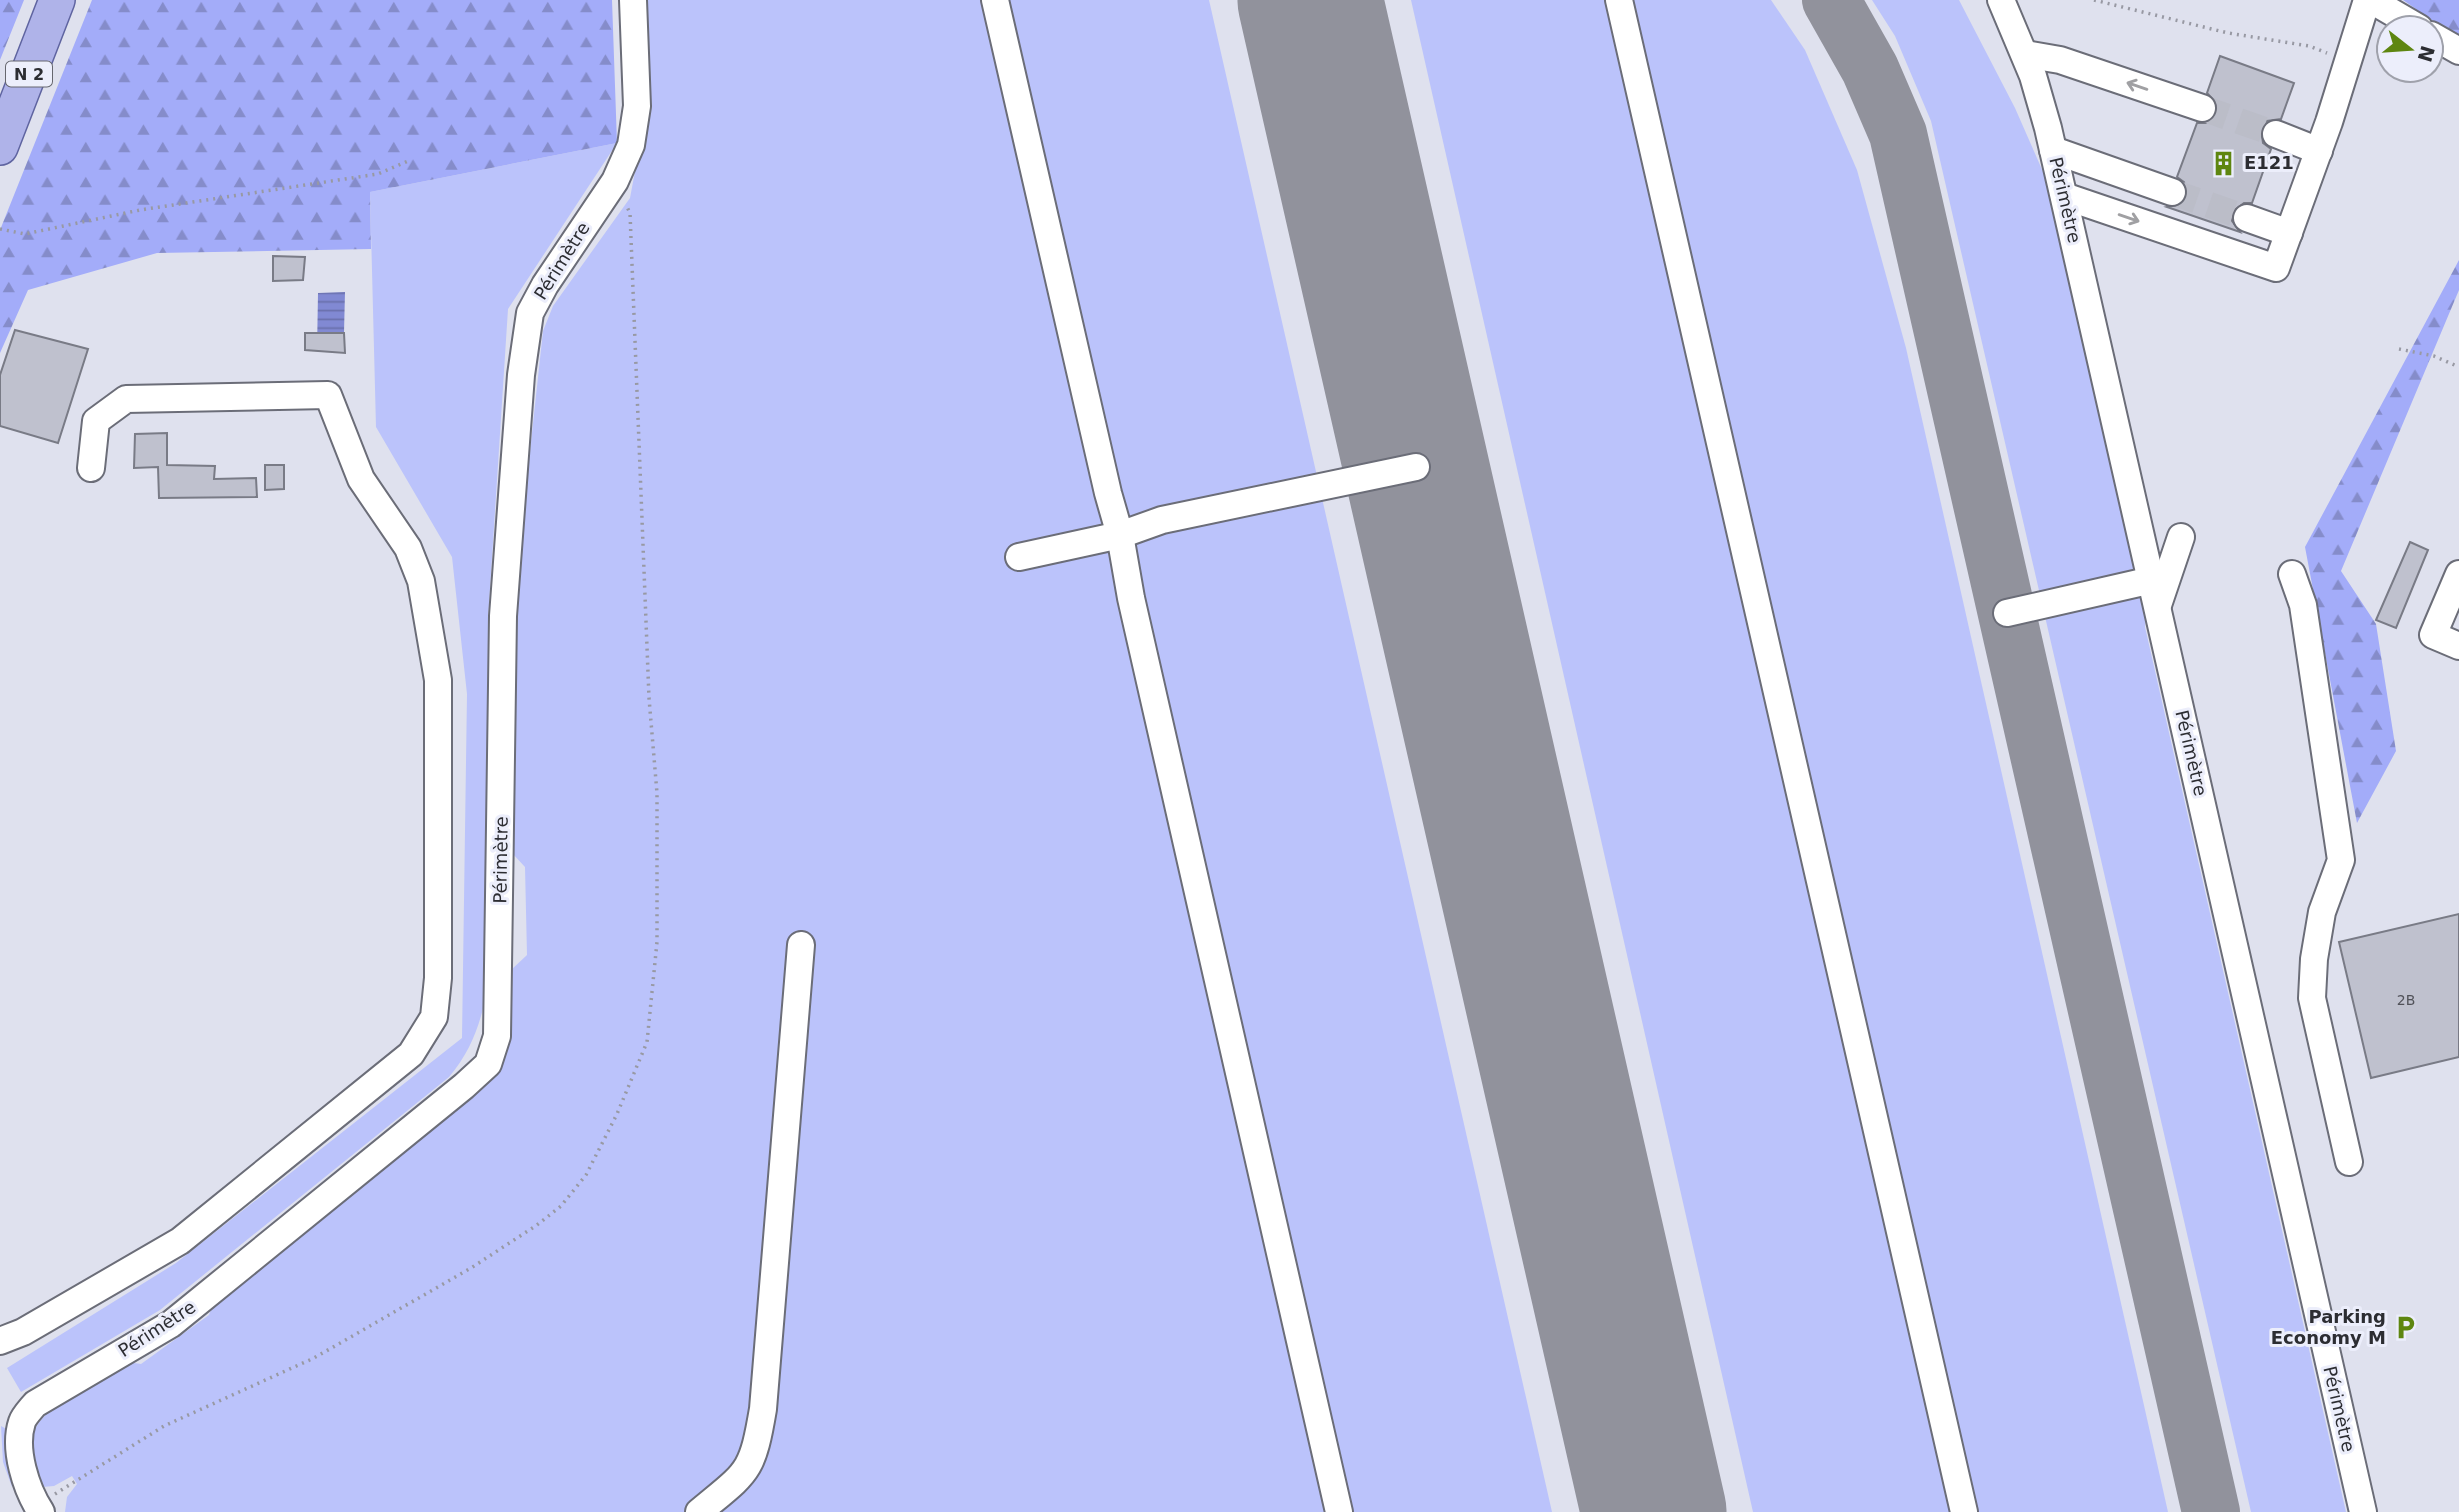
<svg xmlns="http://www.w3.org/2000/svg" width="2459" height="1512" viewBox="0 0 2459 1512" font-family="'DejaVu Sans',sans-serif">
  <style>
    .grass { fill: #bbc3fb }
    .forest { fill: url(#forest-firs) }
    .water { fill: url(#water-rules) }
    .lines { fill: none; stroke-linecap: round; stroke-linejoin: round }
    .taxiway { stroke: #91929c; stroke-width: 58 }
    .runway { stroke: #91929c; stroke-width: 145 }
    .building { fill: #bfc1ce; stroke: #797b86; stroke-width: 2 }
    .minor-tunnel { stroke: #bbbdc8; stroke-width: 26; stroke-dasharray: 26 13; stroke-linecap: butt }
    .minor-casing { stroke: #6b6d78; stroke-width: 30 }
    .major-casing { stroke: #5f64a0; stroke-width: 38 }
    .path { stroke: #9899a3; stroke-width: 3.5; stroke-dasharray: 2 5; stroke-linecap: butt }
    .minor { stroke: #fff; stroke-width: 26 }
    .major { stroke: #afb3e9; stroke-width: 35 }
    .oneway { stroke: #a0a0a3 }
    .labels { text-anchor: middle; stroke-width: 6; stroke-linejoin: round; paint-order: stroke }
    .number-label { font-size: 14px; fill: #515259 }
    .shield { fill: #eceefb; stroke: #66676e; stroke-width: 2 }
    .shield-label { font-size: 16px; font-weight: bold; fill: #2c2d32 }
    .poi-label { font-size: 18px; font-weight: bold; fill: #2c2d32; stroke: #eceefb; text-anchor: start }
    .street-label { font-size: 18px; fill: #2c2d32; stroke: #eceefb }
  </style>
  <defs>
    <pattern id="forest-firs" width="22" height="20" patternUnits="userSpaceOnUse" patternTransform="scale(1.75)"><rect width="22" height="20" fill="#a3acf9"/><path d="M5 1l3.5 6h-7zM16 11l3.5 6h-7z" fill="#858cca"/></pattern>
    <pattern id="water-rules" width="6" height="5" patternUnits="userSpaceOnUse" patternTransform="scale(1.75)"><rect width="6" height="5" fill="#8189d3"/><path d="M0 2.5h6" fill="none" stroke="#6a70ac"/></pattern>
  </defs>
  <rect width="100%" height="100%" fill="#dfe1ee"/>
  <!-- grass -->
  <g class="grass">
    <path d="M640 0H1209L1552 1512H65L67 1497 77 1484 72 1476 54 1486 42 1487C38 1470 29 1450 33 1434 39 1412 98 1369 119 1363 125 1361 135 1363 141 1364L209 1315 216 1296 500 1062 510 1028V971L527 955 525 867 512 853 516 581 543 331 553 306 630 198 636 166Z"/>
    <path d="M1411 0H1771L1805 50 1857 170 1906 348 2168 1512H1753Z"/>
    <path d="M1872 0H1959L2015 108 2055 199 2147 603 2145 627 2346 1512H2251L1931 121 1895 36Z"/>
    <path d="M617 143 508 309 488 620 486 996C479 1028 470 1052 449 1077L160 1310 21 1392 7 1368 176 1263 462 1038 467 694 452 557 376 427 370 192Z"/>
    <path d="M1 1426 8 1430 12 1487 3 1462Z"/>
  </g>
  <!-- forest -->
  <g class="forest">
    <path d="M0 0H24L0 60Z"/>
    <path d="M92 0H612L617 143 370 192 371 249 157 253 28 290 0 353V230Z"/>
    <path d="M2403 0H2459V39Z"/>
    <path d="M2459 260V290L2341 571 2376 624 2396 751 2357 823 2305 547Z"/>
  </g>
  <!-- water -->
  <path class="water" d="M345 292 344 333H339L317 351 318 293Z"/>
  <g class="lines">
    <!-- taxiway -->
    <path class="taxiway" d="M1831 0 1870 69 1898 134 2211 1512"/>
    <!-- runway -->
    <path class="runway" d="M1310 0 1654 1512"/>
  </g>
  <!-- building -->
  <g class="building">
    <path d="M2220 56 2294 83 2281 119 2267 121 2261 129 2263 143 2271 149 2252 203H2244L2232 212V221L2240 232 2167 207 2182 204 2187 197 2184 182 2177 177 2197 123H2206L2217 114V104L2207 93Z"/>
    <path d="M273 256 305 257 303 280 273 281Z"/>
    <path d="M15 330 88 349 58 443 0 426V375Z"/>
    <path d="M305 333H344L345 353 305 350Z"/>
    <path d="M167 433V465L215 466 214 479 256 478 257 497 159 498 158 467 134 468 135 434Z"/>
    <path d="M265 465H284V489L265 490Z"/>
    <path d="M2410 542 2428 550 2396 628 2376 620Z"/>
    <path d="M2459 914V1057L2371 1078 2339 942Z"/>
  </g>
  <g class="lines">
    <!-- minor-tunnel -->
    <g class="minor-tunnel">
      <path d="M2202 108 2276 134"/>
      <path d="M2172 192 2247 218"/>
    </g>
    <defs>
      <g id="minor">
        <path d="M995 0 1108 493 1120 535 1131 598 1339 1512"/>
        <path d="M1619 0 1964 1512"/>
        <path d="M2001 0 2033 76 2048 128 2363 1512"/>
        <path d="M2371 0 2419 28"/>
        <path d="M2431 35 2459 51"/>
        <path d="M2025 54 2060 60 2202 108"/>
        <path d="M2276 134 2319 151"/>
        <path d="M2053 150 2172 192"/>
        <path d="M2064 196 2276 268 2329 122 2367 0"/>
        <path d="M2247 218 2289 233"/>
        <path d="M1019 557 1120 535 1162 520 1416 467"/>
        <path d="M2292 574 2303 605 2341 860 2322 912 2314 959 2312 998 2349 1162"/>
        <path d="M2459 574 2433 635 2459 646"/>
        <path d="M2158 605 2181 537"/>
        <path d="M2007 613 2152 580"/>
        <path d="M0 1341 23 1332 180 1241 411 1054 434 1017 438 978V680L421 581 408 548 361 479 328 395 126 399 96 421 91 468"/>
        <path d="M41 1512C26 1489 13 1449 22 1422 24 1416 31 1409 35 1404L171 1324 464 1086 488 1064 497 1036 503 616 521 375 530 313 545 285 615 181 631 145 637 106 633 0"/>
        <path d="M699 1512C748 1471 752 1474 763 1409L801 945"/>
      </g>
      <path id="major" d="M0 147 57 0"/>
    </defs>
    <!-- minor casing -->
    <use href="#minor" class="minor-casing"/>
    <!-- major casing -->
    <use href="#major" class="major-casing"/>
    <!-- path -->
    <g class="path">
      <path d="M2094 0 2228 33 2309 46 2327 53"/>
      <path d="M0 229 25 234 140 210 378 174 408 161"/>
      <path d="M2399 349 2434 356 2459 367"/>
      <path d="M55 1494 164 1426 314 1358 471 1268 537 1225 561 1206 586 1175 617 1114 647 1042 657 942V793L649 698 630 213 626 205"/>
    </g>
    <!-- minor -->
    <use href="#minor" class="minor"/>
    <!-- major -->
    <use href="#major" class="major"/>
  </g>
  <!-- one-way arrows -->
  <defs><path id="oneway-shaft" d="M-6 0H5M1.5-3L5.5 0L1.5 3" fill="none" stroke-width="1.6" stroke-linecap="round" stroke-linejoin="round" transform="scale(1.75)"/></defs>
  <g class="oneway">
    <use href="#oneway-shaft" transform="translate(2137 86) rotate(-161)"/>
    <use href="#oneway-shaft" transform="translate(2129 218) rotate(19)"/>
  </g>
  <!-- icons -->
  <defs>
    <symbol id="building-bare" viewBox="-9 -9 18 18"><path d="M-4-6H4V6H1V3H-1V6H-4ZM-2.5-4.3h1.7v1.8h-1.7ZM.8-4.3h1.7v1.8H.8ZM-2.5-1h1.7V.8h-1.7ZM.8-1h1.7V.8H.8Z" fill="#5e8610" stroke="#eceefb" stroke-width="2.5" paint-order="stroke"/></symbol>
    <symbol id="parking-bare" viewBox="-9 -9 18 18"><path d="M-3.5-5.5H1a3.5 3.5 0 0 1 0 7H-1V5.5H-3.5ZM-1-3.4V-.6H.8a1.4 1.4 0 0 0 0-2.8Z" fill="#5e8610" stroke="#eceefb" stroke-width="2.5" paint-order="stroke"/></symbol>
  </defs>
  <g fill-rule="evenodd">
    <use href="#building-bare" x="2206" y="146" width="35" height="35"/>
    <use href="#parking-bare" x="2388" y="1310" width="35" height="35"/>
  </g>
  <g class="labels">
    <!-- number labels -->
    <g class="number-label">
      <text x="2406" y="1005">2B</text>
    </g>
    <!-- shield labels -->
    <rect class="shield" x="6" y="61.5" width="46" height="25" rx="5"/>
    <g class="shield-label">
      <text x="29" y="80">N 2</text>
    </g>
    <!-- poi labels -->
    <g class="poi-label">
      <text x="2244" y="169">E121</text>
      <text x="2386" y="1323" text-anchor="end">Parking<tspan x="2386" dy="21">Economy M</tspan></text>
    </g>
    <!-- street labels -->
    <g class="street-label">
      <text transform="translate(2065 200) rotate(77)" y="6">Périmètre</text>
      <text transform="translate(562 261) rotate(-58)" y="6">Périmètre</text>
      <text transform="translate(2191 753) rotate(77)" y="6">Périmètre</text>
      <text transform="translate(501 860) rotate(-89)" y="6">Périmètre</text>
      <text transform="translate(157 1329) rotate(-33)" y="6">Périmètre</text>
      <text transform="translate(2339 1409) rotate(77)" y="6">Périmètre</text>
    </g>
  </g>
  <!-- north arrow -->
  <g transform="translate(2410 49) rotate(107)"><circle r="33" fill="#eceefb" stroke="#9fa1ab" stroke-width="2"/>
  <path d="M0-5L12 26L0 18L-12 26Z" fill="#5e8610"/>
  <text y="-10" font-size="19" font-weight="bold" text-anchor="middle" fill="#2c2d32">N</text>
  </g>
</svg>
